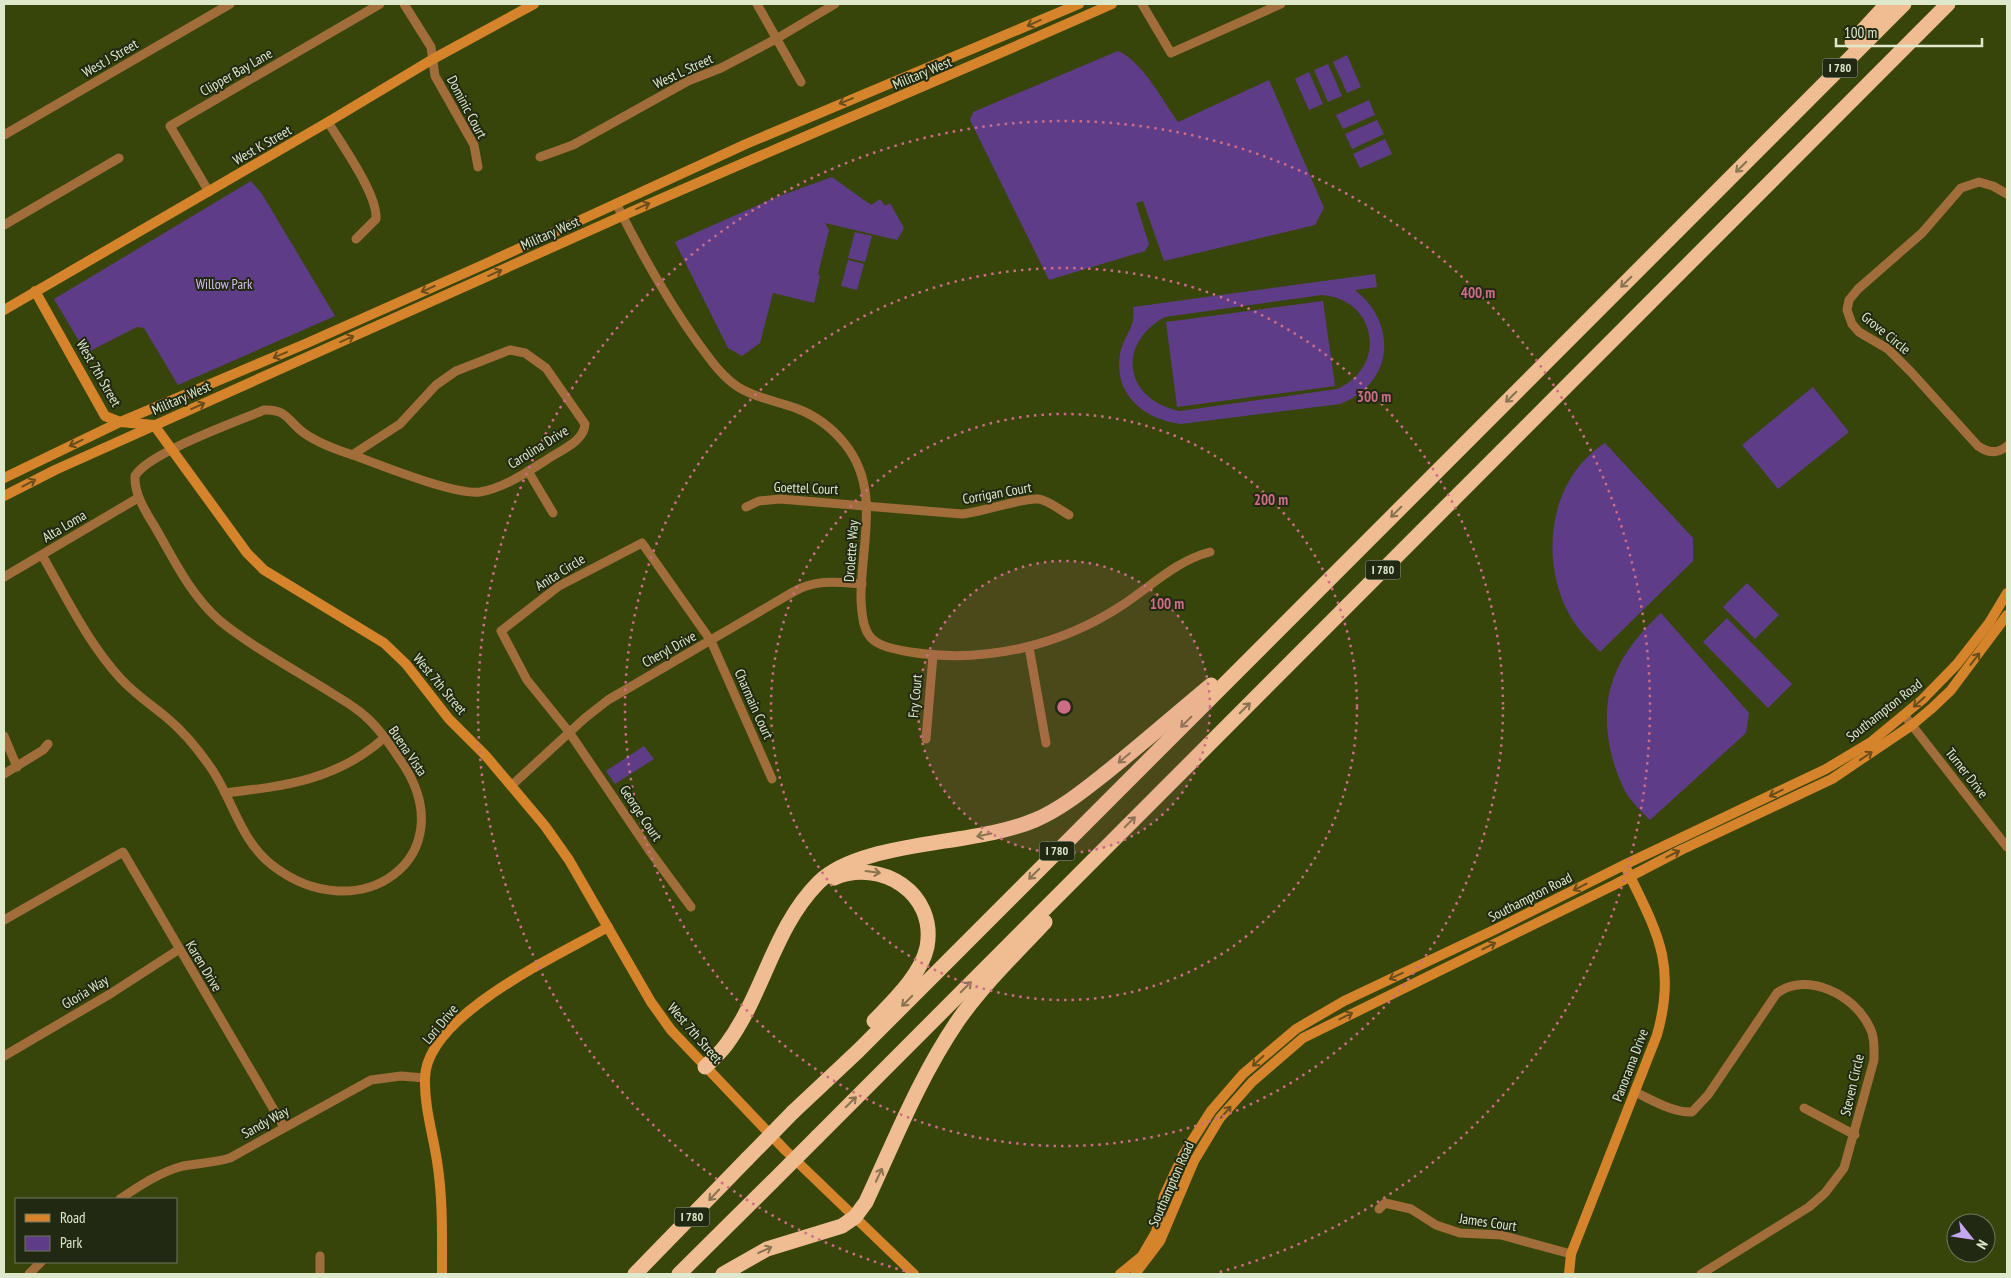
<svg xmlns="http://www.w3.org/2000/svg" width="2011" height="1278" viewBox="0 0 2011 1278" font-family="'PT Sans Narrow',sans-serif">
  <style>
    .green { fill: #5f3c87; fill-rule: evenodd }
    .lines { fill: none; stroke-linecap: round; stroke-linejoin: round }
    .street { stroke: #a06d3b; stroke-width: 9 }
    .secondary { stroke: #d5842b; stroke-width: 10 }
    .highway { stroke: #efbd91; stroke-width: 15 }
    .highway-bridge { stroke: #efbd91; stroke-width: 15 }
    .oneway { stroke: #6a4d1c }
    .oneway2 { stroke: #887352 }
    .ring { fill: none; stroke: #cd6c88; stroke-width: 2.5; stroke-dasharray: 2.5 5 }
    .labels { text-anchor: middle; stroke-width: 4; stroke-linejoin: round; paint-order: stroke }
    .shield { fill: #222912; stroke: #a6af94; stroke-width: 1 }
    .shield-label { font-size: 12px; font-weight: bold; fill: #dee9cb }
    .street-label { font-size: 14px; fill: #dee9cb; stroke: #222912 }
    .park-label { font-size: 14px; fill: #d3bff0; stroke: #222912 }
    .centre { fill: #cd6c88; stroke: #222912; stroke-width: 2.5 }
    .ring-label { font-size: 15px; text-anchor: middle; font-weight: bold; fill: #cd6c88; stroke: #222912; stroke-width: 4; stroke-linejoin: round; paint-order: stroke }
  </style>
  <rect width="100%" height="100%" fill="#37450b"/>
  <!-- green -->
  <g class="green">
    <path d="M1118 51C1143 62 1162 100 1178 122L1269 80 1324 208 1315 225 1164 261 1143 201 1136 203 1149 244 1145 251 1049 280 970 120 973 112Z"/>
    <path d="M1347 55 1361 87 1347 93 1333 62Z"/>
    <path d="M1328 64 1342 96 1328 102 1314 70Z"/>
    <path d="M1309 72 1323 104 1309 110 1295 79Z"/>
    <path d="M1369 100 1375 115 1343 129 1336 115Z"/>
    <path d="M1377 120 1384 134 1352 149 1345 134Z"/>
    <path d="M1385 139 1392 154 1360 168 1353 154Z"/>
    <path d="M832 177 871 205 880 199 885 206 890 203 904 228 897 240 825 223 829 230 818 274 820 276 814 303 773 293 760 343 742 356 728 348 675 242 774 198Z"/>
    <path d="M251 181 262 194 335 316 178 385 144 328 137 327 86 353 54 299Z"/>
    <path d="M855 232 872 236 865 262 848 258Z"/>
    <path d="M848 260 864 264 857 290 841 286Z"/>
    <path d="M1375 274 1377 287 1355 290C1398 324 1394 383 1340 404L1181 424C1145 420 1113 395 1120 354 1124 334 1136 328 1133 307ZM1322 295C1377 299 1388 367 1337 389L1180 411C1124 400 1116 344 1165 317Z"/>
    <path d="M1323 301 1335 386 1177 407 1166 322Z"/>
    <path d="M1813 387 1849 432 1778 489 1742 445Z"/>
    <path d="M1605 443 1693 538V561L1600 652C1589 640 1577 629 1569 614 1539 558 1549 479 1605 443Z"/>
    <path d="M1747 583 1779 615 1755 639 1723 607Z"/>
    <path d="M1661 613 1749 713 1746 733 1650 820C1642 812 1631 802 1625 791 1608 757 1600 714 1614 677 1624 651 1642 631 1661 613Z"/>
    <path d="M1727 618 1792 684 1768 708 1703 642Z"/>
    <path d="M644 746 654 759 615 784 606 771Z"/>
  </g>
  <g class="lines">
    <!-- street -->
    <g class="street">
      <path d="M404 4 431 47 435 76 474 145 478 167"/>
      <path d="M757 4 801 82"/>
      <path d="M1142 4 1171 53 1281 4"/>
      <path d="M328 122C342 145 378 195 376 219L356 239"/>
      <path d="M4 135 230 4"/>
      <path d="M540 157 573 145 688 81 721 68 776 39 835 4"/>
      <path d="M209 192 170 126 380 4"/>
      <path d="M2007 194 1993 186 1979 182 1961 188 1922 233 1858 289 1849 300 1847 310 1852 324 1859 332 1888 349 1911 372 1978 446C1988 453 1998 454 2007 446"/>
      <path d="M617 205C641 253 667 300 698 343 710 359 721 376 738 387 757 399 778 401 798 409 816 416 833 429 845 444 882 490 860 547 861 600 863 641 872 645 910 652 984 664 1061 646 1124 604 1151 586 1178 560 1210 552"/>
      <path d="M4 225 119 158"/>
      <path d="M528 471 553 513"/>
      <path d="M746 507 759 501 780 499 962 514C983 512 1021 498 1038 499 1048 500 1060 510 1069 515"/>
      <path d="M42 555C66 597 88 643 121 679 135 694 150 704 166 717 183 731 198 749 211 768 233 800 240 840 272 865 359 933 467 857 401 761 390 745 379 728 365 716 354 706 341 699 330 692 295 670 249 645 219 620 192 596 176 564 159 534 149 516 134 497 135 476 148 453 236 422 264 410 288 409 288 422 304 433 318 443 337 450 353 455 380 465 454 495 480 492 505 488 530 470 551 457 563 449 584 441 585 424L546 368 525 353 510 350 456 371 436 385 400 424 352 455"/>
      <path d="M4 577 138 498"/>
      <path d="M1029 647 1046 743"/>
      <path d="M1904 715 2007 847"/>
      <path d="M4 736 17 767"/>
      <path d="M926 739 933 655"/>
      <path d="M4 774 43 750 48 744"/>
      <path d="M511 786 585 718 608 700 793 592C816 579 836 582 862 584"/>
      <path d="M225 793C285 786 337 780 384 738"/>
      <path d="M691 907 649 850 569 732 527 680 501 631 559 586 642 543 711 641 772 779"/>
      <path d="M4 920 123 852 284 1127"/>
      <path d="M4 1056 110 994 178 950"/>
      <path d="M1635 1092C1652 1100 1673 1113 1692 1112L1708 1095 1777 993C1807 971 1854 995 1869 1026 1875 1036 1874 1049 1874 1060L1844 1168 1825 1193 1809 1207 1701 1274"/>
      <path d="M1804 1108 1855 1135"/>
      <path d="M120 1199C139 1186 160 1172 183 1166 198 1163 214 1163 230 1158L371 1080 401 1076 425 1078"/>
      <path d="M1379 1209 1385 1203 1411 1209 1436 1225 1460 1233 1501 1235 1571 1254"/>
      <path d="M320 1256V1274"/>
      <path d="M29 1274 41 1262"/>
    </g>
    <!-- secondary -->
    <g class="secondary">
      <path d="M35 291 105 416 120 422 154 425 247 553 264 570 384 643 406 664 449 719 486 756 545 826 569 860 651 1002 671 1030 785 1150 914 1274"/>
      <path d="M4 310 328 122 433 59 534 4"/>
      <path d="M4 478 120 422 305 344 485 264 746 144 1079 4"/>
      <path d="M4 496 55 470C244 386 433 300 622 216 785 144 950 76 1112 4"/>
      <path d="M442 1274C442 1236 443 1198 437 1161 433 1134 424 1106 425 1078 426 1015 559 955 608 927"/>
      <path d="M1120 1274 1142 1256 1156 1232 1164 1196 1183 1155 1211 1111 1243 1074 1296 1029 1344 1001 1494 930 1624 865 1826 769 1871 742 1923 699 1957 664 1989 623 2007 593"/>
      <path d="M1135 1274 1160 1241 1194 1161 1220 1118 1252 1082 1303 1038 1614 885 1681 850 1832 779 1912 725 1931 709 1951 690 2007 615"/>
      <path d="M1569 1274 1571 1254 1657 1035C1677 964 1657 932 1627 870"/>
    </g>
    <!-- highway -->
    <g class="highway">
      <path d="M1852 42 1887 4"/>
      <path d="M834 878C881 858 937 893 927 947 921 975 893 1001 874 1021"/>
      <path d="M705 1067C712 1060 720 1053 726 1045 764 994 773 928 819 882 862 840 975 846 1035 820 1061 809 1084 790 1107 772 1142 744 1176 714 1211 685"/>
      <path d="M793 1112 858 1051 1904 4"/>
      <path d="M817 1137 1948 4"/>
      <path d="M635 1274 747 1159"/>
      <path d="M679 1274 772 1182"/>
      <path d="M723 1274 767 1249 842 1226 855 1217 866 1202C894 1142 919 1078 957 1022 982 986 1015 954 1045 922"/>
    </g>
    <!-- highway-bridge -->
    <g class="highway-bridge">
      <path d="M747 1159 793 1112"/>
      <path d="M772 1182 817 1137"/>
    </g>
  </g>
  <!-- one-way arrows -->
  <defs><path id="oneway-shaft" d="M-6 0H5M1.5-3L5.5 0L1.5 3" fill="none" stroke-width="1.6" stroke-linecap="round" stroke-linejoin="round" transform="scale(1.25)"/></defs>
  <g class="oneway">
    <use href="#oneway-shaft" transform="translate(1034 23) rotate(156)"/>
    <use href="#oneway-shaft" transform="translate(846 101) rotate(158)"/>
    <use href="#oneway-shaft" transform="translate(643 206) rotate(-24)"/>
    <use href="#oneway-shaft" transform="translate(495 273) rotate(-24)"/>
    <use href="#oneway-shaft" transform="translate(428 289) rotate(156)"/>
    <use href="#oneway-shaft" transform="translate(347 339) rotate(-24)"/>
    <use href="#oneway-shaft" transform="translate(280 355) rotate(157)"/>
    <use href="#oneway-shaft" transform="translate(198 406) rotate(-24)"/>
    <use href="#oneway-shaft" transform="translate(76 443) rotate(154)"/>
    <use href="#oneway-shaft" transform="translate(29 483) rotate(-28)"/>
    <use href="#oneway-shaft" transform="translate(1975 659) rotate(-52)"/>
    <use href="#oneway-shaft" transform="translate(1919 702) rotate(138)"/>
    <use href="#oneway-shaft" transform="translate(1866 756) rotate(-34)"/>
    <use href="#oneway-shaft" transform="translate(1776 793) rotate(154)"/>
    <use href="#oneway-shaft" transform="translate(1673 854) rotate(-26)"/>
    <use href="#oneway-shaft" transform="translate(1580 887) rotate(153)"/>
    <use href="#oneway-shaft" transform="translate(1489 946) rotate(-27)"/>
    <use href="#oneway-shaft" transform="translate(1396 976) rotate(155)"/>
    <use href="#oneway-shaft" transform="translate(1346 1016) rotate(-27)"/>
    <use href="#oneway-shaft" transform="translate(1258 1061) rotate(137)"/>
    <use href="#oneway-shaft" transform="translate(1226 1112) rotate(-49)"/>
  </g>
  <g class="oneway2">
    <use href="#oneway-shaft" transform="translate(1741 167) rotate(135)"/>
    <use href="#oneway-shaft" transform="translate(1626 282) rotate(135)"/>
    <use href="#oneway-shaft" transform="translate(1511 397) rotate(135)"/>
    <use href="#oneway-shaft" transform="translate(1396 512) rotate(135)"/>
    <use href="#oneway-shaft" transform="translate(1245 708) rotate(-45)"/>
    <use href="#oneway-shaft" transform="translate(1186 722) rotate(135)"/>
    <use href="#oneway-shaft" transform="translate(1124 758) rotate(140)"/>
    <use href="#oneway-shaft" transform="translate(1130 822) rotate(-45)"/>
    <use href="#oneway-shaft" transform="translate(984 835) rotate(168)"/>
    <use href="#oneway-shaft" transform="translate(873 872) rotate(7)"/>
    <use href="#oneway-shaft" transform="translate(1034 874) rotate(135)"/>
    <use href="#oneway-shaft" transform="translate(966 987) rotate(-45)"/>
    <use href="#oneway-shaft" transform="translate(907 1001) rotate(135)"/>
    <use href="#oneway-shaft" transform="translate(851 1102) rotate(-45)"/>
    <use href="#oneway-shaft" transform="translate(879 1175) rotate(-65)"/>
    <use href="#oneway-shaft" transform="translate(714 1195) rotate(133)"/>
    <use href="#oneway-shaft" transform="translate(765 1250) rotate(-25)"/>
  </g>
  <!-- distance rings -->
  <circle cx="1064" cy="707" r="146" fill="#cd6c88" fill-opacity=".12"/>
  <g class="ring">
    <circle cx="1064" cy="707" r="146"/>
    <circle cx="1064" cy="707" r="293"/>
    <circle cx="1064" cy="707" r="439"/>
    <path d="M912 1273A586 586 0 1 1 1216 1273"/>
  </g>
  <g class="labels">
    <!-- shield labels -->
    <g class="shield">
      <rect x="1822.5" y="58.5" width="35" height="19" rx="4"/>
      <rect x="1365.5" y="560.5" width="35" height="19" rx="4"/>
      <rect x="1039.5" y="841.5" width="35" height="19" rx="4"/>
      <rect x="674.5" y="1207.5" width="35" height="19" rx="4"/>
    </g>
    <g class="shield-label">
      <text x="1840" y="72">I 780</text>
      <text x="1383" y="574">I 780</text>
      <text x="1057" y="855">I 780</text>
      <text x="692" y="1221">I 780</text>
    </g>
    <!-- street labels -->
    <g class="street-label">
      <text transform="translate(110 58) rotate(-30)" y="5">West J Street</text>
      <text transform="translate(683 71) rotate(-25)" y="5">West L Street</text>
      <text transform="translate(236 72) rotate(-30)" y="5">Clipper Bay Lane</text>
      <text transform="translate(922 73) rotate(-23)" y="5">Military West</text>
      <text transform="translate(467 107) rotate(62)" y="5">Dominic Court</text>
      <text transform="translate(262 145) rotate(-30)" y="5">West K Street</text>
      <text transform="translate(550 233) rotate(-24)" y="5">Military West</text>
      <text transform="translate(1886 333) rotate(39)" y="5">Grove Circle</text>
      <text transform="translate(99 373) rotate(60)" y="5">West 7th Street</text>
      <text transform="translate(181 398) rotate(-24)" y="5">Military West</text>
      <text transform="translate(538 447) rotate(-32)" y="5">Carolina Drive</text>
      <text transform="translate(806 488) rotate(2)" y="5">Goettel Court</text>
      <text transform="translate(997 493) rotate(-10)" y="5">Corrigan Court</text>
      <text transform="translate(64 526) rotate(-31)" y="5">Alta Loma</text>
      <text transform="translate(851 551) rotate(-86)" y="5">Drolette Way</text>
      <text transform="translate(560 572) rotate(-32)" y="5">Anita Circle</text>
      <text transform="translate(669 649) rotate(-29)" y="5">Cheryl Drive</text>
      <text transform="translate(440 684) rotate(50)" y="5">West 7th Street</text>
      <text transform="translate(915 696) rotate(-85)" y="5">Fry Court</text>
      <text transform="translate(754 704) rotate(66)" y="5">Charmain Court</text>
      <text transform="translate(1884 710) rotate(-38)" y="5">Southampton Road</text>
      <text transform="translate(408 751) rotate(56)" y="5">Buena Vista</text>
      <text transform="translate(1967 773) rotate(52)" y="5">Turner Drive</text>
      <text transform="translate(641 813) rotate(56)" y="5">George Court</text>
      <text transform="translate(1530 897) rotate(-27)" y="5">Southampton Road</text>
      <text transform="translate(204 966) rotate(59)" y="5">Karen Drive</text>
      <text transform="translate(85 992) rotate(-31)" y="5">Gloria Way</text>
      <text transform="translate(440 1024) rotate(-50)" y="5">Lori Drive</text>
      <text transform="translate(695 1033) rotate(49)" y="5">West 7th Street</text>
      <text transform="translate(1630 1065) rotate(-69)" y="5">Panorama Drive</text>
      <text transform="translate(1852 1085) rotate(-77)" y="5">Steven Circle</text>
      <text transform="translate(265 1122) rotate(-29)" y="5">Sandy Way</text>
      <text transform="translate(1171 1184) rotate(-66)" y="5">Southampton Road</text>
      <text transform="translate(1488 1222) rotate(8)" y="5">James Court</text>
    </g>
    <!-- park labels -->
    <g class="park-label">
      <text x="224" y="289">Willow Park</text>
    </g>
  </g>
  <circle cx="1064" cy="707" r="8" class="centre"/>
  <g class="ring-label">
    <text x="1478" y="298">400 m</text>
    <text x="1374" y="402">300 m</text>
    <text x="1271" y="505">200 m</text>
    <text x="1167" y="609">100 m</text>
  </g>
  <!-- border -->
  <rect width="2011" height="1278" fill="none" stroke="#dee9cb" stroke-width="10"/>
  <!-- legend -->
  <rect x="15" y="1198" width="162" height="65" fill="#222912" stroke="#6d765c"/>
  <rect x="25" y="1214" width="25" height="8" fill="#d5842b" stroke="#6d765c"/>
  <text x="60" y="1223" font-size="15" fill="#dee9cb">Road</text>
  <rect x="25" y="1236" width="25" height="15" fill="#5f3c87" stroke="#6d765c"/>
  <text x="60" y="1248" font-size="15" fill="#dee9cb">Park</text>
  <!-- north arrow -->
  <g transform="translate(1971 1238) rotate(120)"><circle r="24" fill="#222912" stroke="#6d765c"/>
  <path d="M0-4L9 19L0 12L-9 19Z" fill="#c5a6f0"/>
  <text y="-8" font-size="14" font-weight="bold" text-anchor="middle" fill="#dee9cb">N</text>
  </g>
  <!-- scale -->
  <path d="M1836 38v8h146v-8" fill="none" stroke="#dee9cb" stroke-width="2.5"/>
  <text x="1844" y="38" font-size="15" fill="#dee9cb" stroke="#222912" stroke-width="4" paint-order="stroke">100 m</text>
</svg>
